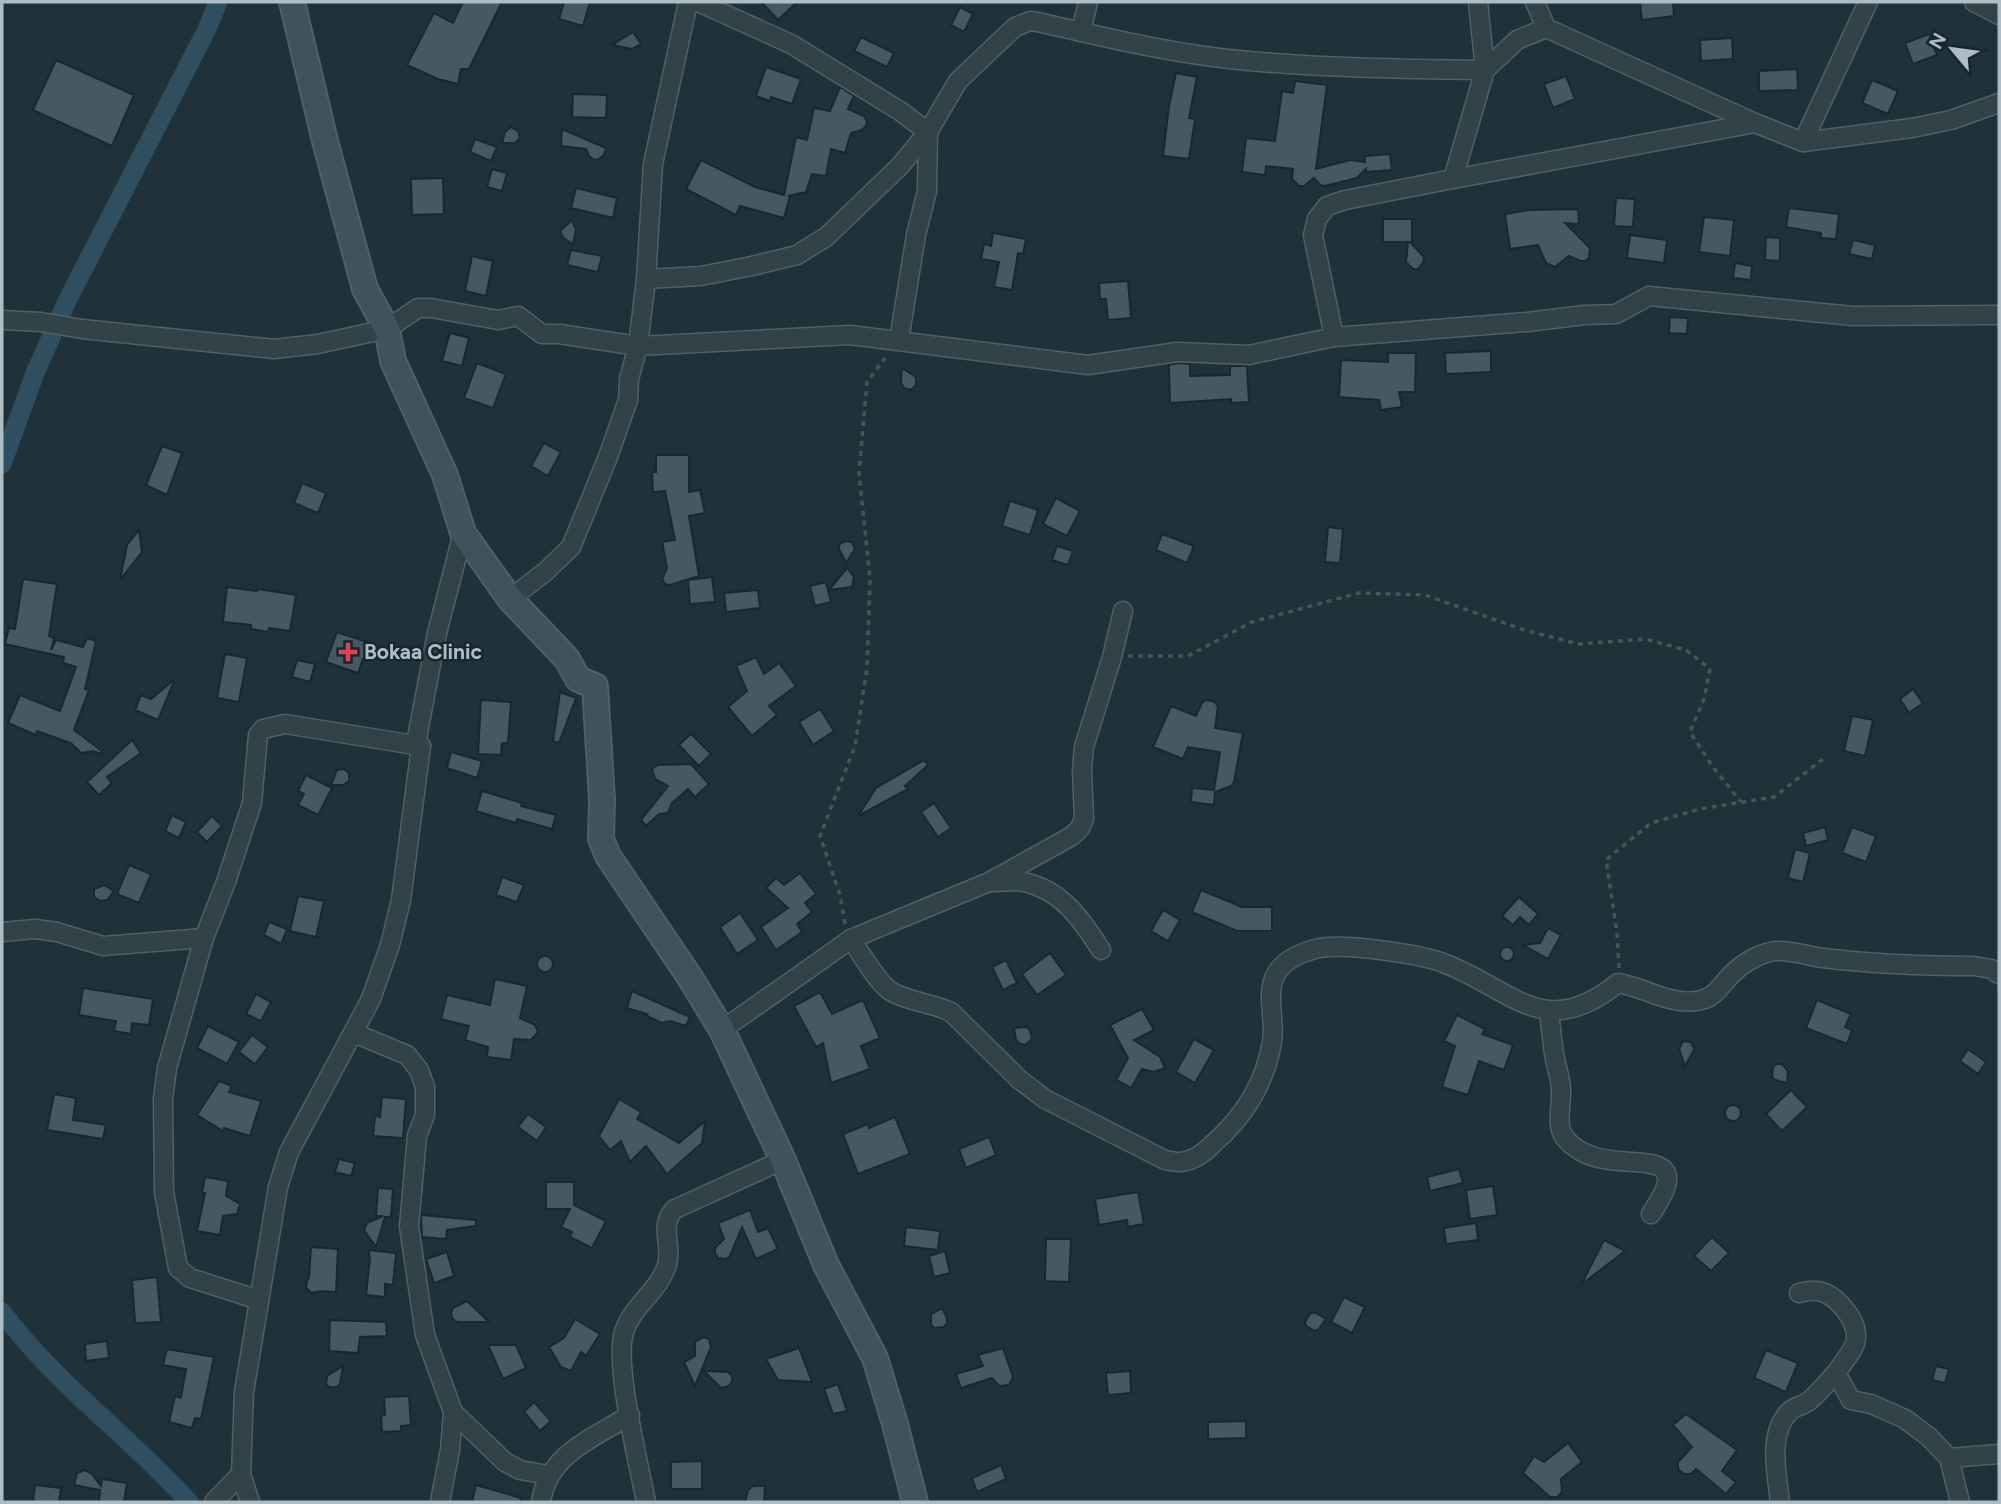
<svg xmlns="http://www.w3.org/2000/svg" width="2001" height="1504" viewBox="0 0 2001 1504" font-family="Figtree,sans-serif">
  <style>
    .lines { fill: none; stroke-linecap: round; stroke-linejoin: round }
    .canal { stroke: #2f4f60; stroke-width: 19 }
    .building { fill: #445963; stroke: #1a2830; stroke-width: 2 }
    .street-casing { stroke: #506067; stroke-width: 21 }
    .secondary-casing { stroke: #506067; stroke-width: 28 }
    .path { stroke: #405955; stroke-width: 3.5; stroke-dasharray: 5 5; stroke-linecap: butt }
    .street { stroke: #324249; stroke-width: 18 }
    .secondary { stroke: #40525d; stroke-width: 24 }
    .health-dot { fill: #e0444e; stroke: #18262e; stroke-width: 2.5 }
    .labels { text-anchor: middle; stroke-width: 5; stroke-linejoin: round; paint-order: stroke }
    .poi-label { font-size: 21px; font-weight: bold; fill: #adbdc6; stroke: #18262e; text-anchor: start }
  </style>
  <rect width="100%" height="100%" fill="#1f3139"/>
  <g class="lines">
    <!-- canal -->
    <g class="canal">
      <path d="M2 464 35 373 67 301 207 29 218 2"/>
      <path d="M2 1312C55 1383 129 1436 189 1502"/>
    </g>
  </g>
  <!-- building -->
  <g class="building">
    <path d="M463 2H502L469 69H461L458 84 438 79 407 65 434 13 453 23Z"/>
    <path d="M564 2H590L583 26 559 19Z"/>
    <path d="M761 2H797L778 20Z"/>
    <path d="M1640 2H1673L1674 16 1642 20Z"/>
    <path d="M960 7 973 14 964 32 951 25Z"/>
    <path d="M633 32 641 44 632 49 612 45Z"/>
    <path d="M1929 34 1937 55 1913 64 1905 43Z"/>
    <path d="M861 37 894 53 887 67 854 51Z"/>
    <path d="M1732 38 1733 59 1701 61 1700 40Z"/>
    <path d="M56 60 134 95 112 146 33 110Z"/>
    <path d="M766 67 801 79 792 104 771 97 770 101 756 96Z"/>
    <path d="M1797 69 1798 90 1759 91V71Z"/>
    <path d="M1176 73 1197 77 1189 118 1195 119 1189 159 1163 156 1169 106Z"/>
    <path d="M1566 76 1575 99 1553 108 1544 84Z"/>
    <path d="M1872 80 1898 91 1888 114 1862 103Z"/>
    <path d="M1295 81 1327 85 1316 169 1350 160 1365 162V156L1390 154 1392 170 1366 172V169L1357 178 1325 186 1320 185 1314 178 1304 186H1299L1292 179 1293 169 1266 166 1265 175 1242 172 1246 138 1275 141 1282 91 1293 93Z"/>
    <path d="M840 87 854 96 848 109 864 116 867 121 866 126 862 130 851 133 845 153 831 149 826 176 812 174 806 192 788 196H790L784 218 740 206 736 215 686 189 701 160 755 187 784 195 796 137 807 140 814 108 830 111Z"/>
    <path d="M573 94 607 95 606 118 572 117Z"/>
    <path d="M511 127 518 131 520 138 515 143H502L505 132Z"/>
    <path d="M562 129 606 148 604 155 599 159 594 160 589 156 586 149 561 146Z"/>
    <path d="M475 139 497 147 491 161 470 152Z"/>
    <path d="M492 169 507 173 502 191 487 187Z"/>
    <path d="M443 178 444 214 412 215 411 179Z"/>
    <path d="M576 188 617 198 613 218 571 208Z"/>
    <path d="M1616 198 1635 199 1633 227 1614 226Z"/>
    <path d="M1789 208 1839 214 1836 239 1821 238V233L1786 227Z"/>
    <path d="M1578 209 1579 224 1565 223 1590 248 1589 258 1585 261H1580L1569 256 1555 267 1546 263 1538 245 1510 249 1505 214 1529 210Z"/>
    <path d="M1704 217 1734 220 1730 256 1699 252Z"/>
    <path d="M1383 219H1412V242H1410L1423 256 1424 261 1418 269H1413L1406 262 1408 242H1383Z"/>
    <path d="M572 220 576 230 573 244 563 238 560 231Z"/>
    <path d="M993 233 1026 239 1023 254 1018 253 1012 290 994 287 999 262 981 259 984 244 991 246Z"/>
    <path d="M1630 235 1667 240 1664 263 1627 258Z"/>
    <path d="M1766 237 1780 238V261L1765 260Z"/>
    <path d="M1853 240 1875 245 1872 259 1849 254Z"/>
    <path d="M571 250 602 256 598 272 567 265Z"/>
    <path d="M472 256 493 261 486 296 465 291Z"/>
    <path d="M1735 263 1752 266 1751 280 1733 278Z"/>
    <path d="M1128 281 1131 318 1108 320 1106 299H1100L1099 283Z"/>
    <path d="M1670 317 1688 318 1687 334 1669 333Z"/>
    <path d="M450 333 469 338 462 366 442 361Z"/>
    <path d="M1491 351V372L1446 374 1445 353Z"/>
    <path d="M1388 353H1416L1415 392H1399L1402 407 1381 410 1379 400 1339 397 1341 360 1388 362Z"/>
    <path d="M477 363 506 374 493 408 464 398Z"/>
    <path d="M1178 363 1190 364V376L1230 375V366H1247L1249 402 1231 403V399L1170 403 1169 365Z"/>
    <path d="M902 368 916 377V385L911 390 904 388 901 383Z"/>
    <path d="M544 443 561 452 548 476 531 466Z"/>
    <path d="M162 446 182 453 167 495 146 485Z"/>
    <path d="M656 455H689V492L700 490 705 513 689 516 699 576 670 585 665 584 662 579 667 568 662 542 675 540 665 491 653 492 652 472H656Z"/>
    <path d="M302 483 326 493 318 513 294 503Z"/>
    <path d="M1056 498 1080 511 1067 536 1043 524Z"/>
    <path d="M1010 501 1038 510 1030 535 1002 526Z"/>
    <path d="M1328 527 1343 529 1340 563 1325 562Z"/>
    <path d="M139 530 142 552 120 580 127 545Z"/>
    <path d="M1162 534 1194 546 1187 563 1156 550Z"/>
    <path d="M845 541 852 542 855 549 846 563 839 549V545Z"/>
    <path d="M1057 546 1073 551 1068 565 1052 560Z"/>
    <path d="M847 568 854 577 852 587 829 590Z"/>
    <path d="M712 577 715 602 690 604 688 580Z"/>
    <path d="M23 579 57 584 49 636 54 638 51 650 56 640 83 647 87 638 96 641 85 689 89 690 74 730 102 751 101 754 93 751 81 753 71 743 37 731 36 735 8 723 20 695 60 711 76 667 63 663 64 657 5 644 9 628 15 629Z"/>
    <path d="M826 582 831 602 815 606 810 586Z"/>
    <path d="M227 587 257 591 258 589 296 595 290 631 269 628 268 632 251 629V625L223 622Z"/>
    <path d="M758 590 760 608 726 612 724 593Z"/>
    <path d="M337 632 373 644 367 660 363 659 358 673 326 662Z"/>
    <path d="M225 654 247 658 239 702 217 698Z"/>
    <path d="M756 657 764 674 779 663 796 686 769 706 777 715 752 736 728 707 747 691 736 666Z"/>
    <path d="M297 660 315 664 310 682 292 677Z"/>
    <path d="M175 679 158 720 135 710 141 695 151 699Z"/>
    <path d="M1913 689 1923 703 1909 713 1900 699Z"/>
    <path d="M560 692 576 698 559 743 553 741Z"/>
    <path d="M481 700 511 702 508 743H502L501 755 478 754Z"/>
    <path d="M1206 700 1215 702 1218 707 1215 728 1243 733 1234 782 1231 786 1215 792 1214 805 1191 802 1192 788 1214 790 1220 752 1188 747 1183 759 1153 747 1171 706 1196 716 1202 703Z"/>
    <path d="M820 709 834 731 813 745 799 722Z"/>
    <path d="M1852 716 1873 720 1865 756 1844 751Z"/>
    <path d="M691 734 711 754 699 766 679 745Z"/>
    <path d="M132 740 141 753 107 777 112 783 99 795 87 782Z"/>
    <path d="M451 752 482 761 477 778 447 768Z"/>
    <path d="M924 760 928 765 905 786 908 789 858 816 876 788Z"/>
    <path d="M691 764 709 784 695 797 688 789 672 803 668 813 659 814 646 826 641 820 668 786 655 779 652 769 658 765Z"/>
    <path d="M344 769 349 773V781L343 785H331L337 770Z"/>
    <path d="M306 775 332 788 318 815 298 805 304 794 298 791Z"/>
    <path d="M482 791 522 803 521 806 556 815 552 829 517 819 516 823 476 811Z"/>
    <path d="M934 803 951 828 938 837 921 812Z"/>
    <path d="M172 815 186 822 179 838 165 831Z"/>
    <path d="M212 816 222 826 207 842 197 832Z"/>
    <path d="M1825 827 1828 840 1806 846 1803 833Z"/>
    <path d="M1852 827 1876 836 1866 862 1842 853Z"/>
    <path d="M1795 849 1810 853 1803 882 1788 878Z"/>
    <path d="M129 865 151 874 139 903 117 894Z"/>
    <path d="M800 873 816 894 805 903 812 912 797 924 802 932 776 950 761 927 788 908 766 888 776 878 784 885Z"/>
    <path d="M502 877 524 885 517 902 496 895Z"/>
    <path d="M104 885 114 891 107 900 100 901 94 897V889Z"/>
    <path d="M1201 890 1242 907H1272V931H1237L1192 912Z"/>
    <path d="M298 896 324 901 316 937 290 931Z"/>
    <path d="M1519 897 1538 914 1529 925 1520 917 1513 925 1502 916Z"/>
    <path d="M1163 910 1180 920 1168 941 1151 931Z"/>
    <path d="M740 913 758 940 737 954 720 927Z"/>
    <path d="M269 922 287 929 281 944 264 935Z"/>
    <path d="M1548 928 1561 935 1548 959 1523 945 1540 943Z"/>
    <circle cx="1507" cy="954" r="7"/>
    <path d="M1050 953 1066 975 1037 995 1022 974Z"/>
    <circle cx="545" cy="964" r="8"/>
    <path d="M1006 960 1017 983 1003 990 992 967Z"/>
    <path d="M495 979 527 986 520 1018 535 1025 538 1032 531 1040 514 1039 511 1060 487 1057 488 1047 465 1040 469 1026 441 1019 447 995 490 1005Z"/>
    <path d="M83 988 153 999 149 1025 132 1023 131 1034 114 1031 116 1021 79 1015Z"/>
    <path d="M632 991 690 1017 686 1026 670 1021 662 1023 645 1015 647 1014 627 1008Z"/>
    <path d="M820 992 832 1014 863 1000 880 1038 861 1046 870 1069 831 1083 823 1043 816 1047 794 1006Z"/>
    <path d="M256 994 271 1002 261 1021 246 1014Z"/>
    <path d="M1817 1000 1851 1014 1845 1027 1852 1030 1847 1044 1806 1028Z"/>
    <path d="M1142 1009 1154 1030 1134 1040 1160 1057 1165 1068 1154 1072 1142 1069 1131 1088 1116 1080 1128 1058 1110 1025Z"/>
    <path d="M1457 1015 1485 1029 1482 1034 1513 1045 1504 1070 1479 1061 1468 1095 1442 1087 1455 1046 1444 1041Z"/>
    <path d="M208 1026 239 1042 227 1064 197 1048Z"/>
    <path d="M1026 1027 1030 1030 1032 1039 1025 1045 1020 1044 1016 1040 1014 1028Z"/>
    <path d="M252 1035 268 1047 255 1064 239 1052Z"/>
    <path d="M1194 1039 1214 1050 1195 1083 1176 1072Z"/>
    <path d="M1683 1041 1691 1042 1693 1046 1694 1050 1685 1066 1679 1049Z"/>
    <path d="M1968 1049 1986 1062 1978 1074 1960 1061Z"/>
    <path d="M1777 1064H1782L1788 1071 1787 1083 1775 1080 1772 1077 1773 1067Z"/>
    <path d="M219 1081 232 1086 229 1092 261 1101 250 1136 224 1128 223 1131 197 1115Z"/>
    <path d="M1791 1090 1807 1107 1782 1131 1766 1114Z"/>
    <path d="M54 1094 76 1098 73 1120 106 1125 103 1139 47 1130Z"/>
    <path d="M382 1097 406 1099 403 1138 373 1136 375 1116 380 1117Z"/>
    <path d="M619 1099 641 1112 637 1119 679 1143 705 1121 702 1143 667 1174 646 1146 630 1162 621 1141 610 1150 599 1136Z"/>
    <circle cx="1733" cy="1113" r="8"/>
    <path d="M528 1114 546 1127 537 1141 518 1127Z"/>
    <path d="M895 1117 910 1154 858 1174 843 1134 868 1124 869 1128Z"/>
    <path d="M989 1137 996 1155 966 1168 959 1149Z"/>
    <path d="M339 1159 355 1163 351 1176 335 1172Z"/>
    <path d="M1459 1169 1463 1183 1430 1191 1427 1177Z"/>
    <path d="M205 1177 228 1181 226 1196 240 1204 237 1214 223 1216 220 1235 197 1231 205 1193H202Z"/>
    <path d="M546 1182H574V1205L606 1221 592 1248 570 1237 572 1232 561 1227 570 1209H546Z"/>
    <path d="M1493 1186 1497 1215 1470 1219 1466 1190Z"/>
    <path d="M378 1188 393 1189 391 1217H385L376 1247 364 1230 367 1223 383 1216H376Z"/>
    <path d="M1138 1192 1144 1224 1128 1227 1127 1220 1099 1225 1095 1199Z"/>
    <path d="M750 1210 758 1232 768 1228 778 1249 756 1259 742 1227 730 1256 726 1259 718 1258 715 1253V1248L724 1239 718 1223Z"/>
    <path d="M421 1215 476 1220V1226L447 1230 446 1239 422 1237Z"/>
    <path d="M1476 1223 1478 1240 1446 1244 1444 1228Z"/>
    <path d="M906 1227 940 1231 938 1250 904 1246Z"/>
    <path d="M1712 1237 1729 1253 1711 1271 1694 1256Z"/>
    <path d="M1046 1239H1071L1069 1282 1045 1281Z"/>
    <path d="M1604 1240 1625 1251 1581 1285Z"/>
    <path d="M311 1247 338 1249 336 1292 321 1291 312 1293 306 1288 307 1281 309 1278Z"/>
    <path d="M368 1250 396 1253 393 1285 385 1284V1297L366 1295 370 1258Z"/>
    <path d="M945 1251 950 1273 934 1277 929 1256Z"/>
    <path d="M447 1252 454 1276 434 1283 426 1259Z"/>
    <path d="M157 1277 161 1322 135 1323 132 1280Z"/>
    <path d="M1344 1297 1365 1307 1352 1333 1331 1322Z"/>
    <path d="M467 1301 489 1322H457L452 1318 451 1313 453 1308Z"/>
    <path d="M942 1308 947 1318V1323L944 1327 934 1328 931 1324V1314Z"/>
    <path d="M1311 1313H1316L1326 1319 1319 1329 1315 1331 1306 1326 1305 1321Z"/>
    <path d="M575 1319 600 1334 586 1356 581 1352 571 1371 561 1367 549 1347 564 1338Z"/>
    <path d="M330 1320 386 1322 387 1336 360 1337 358 1353 329 1351Z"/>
    <path d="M704 1337 709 1339 711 1347 695 1386 684 1362 695 1356V1342Z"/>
    <path d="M107 1341 109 1358 86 1361 85 1344Z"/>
    <path d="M488 1345H516L526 1368 503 1379Z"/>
    <path d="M799 1348 812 1382 778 1380 766 1359Z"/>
    <path d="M1003 1348 1013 1377 1009 1385 999 1386 992 1378 961 1388 956 1374 983 1366 978 1355Z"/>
    <path d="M167 1349 214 1357 201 1419 195 1418 192 1428 169 1422 175 1396 181 1398 186 1369 163 1365Z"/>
    <path d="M1766 1350 1798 1363 1786 1392 1754 1378Z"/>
    <path d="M343 1366 340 1384 337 1387H329L326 1384 327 1376Z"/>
    <path d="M1936 1366 1949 1369 1945 1383 1932 1380Z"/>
    <path d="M704 1371 728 1372 732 1376V1382L729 1386 721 1388Z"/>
    <path d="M1130 1371 1131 1393 1108 1395 1106 1373Z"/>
    <path d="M838 1384 847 1411 833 1414 824 1389Z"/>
    <path d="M409 1396 411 1425 401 1426V1431L382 1432 381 1416 385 1415 384 1397Z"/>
    <path d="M534 1402 551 1421 540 1431 524 1412Z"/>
    <path d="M1686 1414 1737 1450 1722 1471 1736 1482 1726 1494 1696 1469 1691 1474H1684L1678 1469V1462L1692 1447 1673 1425Z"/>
    <path d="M1246 1421V1438L1208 1439V1422Z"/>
    <path d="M1568 1443 1582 1462 1561 1479 1562 1492 1557 1497H1550L1523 1473 1534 1456 1544 1462Z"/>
    <path d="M702 1461V1489H671V1462Z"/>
    <path d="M1001 1465 1006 1479 977 1492 972 1478Z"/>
    <path d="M85 1470 91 1473 101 1486 102 1479 127 1483 124 1502H99L100 1490 74 1485 77 1473Z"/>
    <path d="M35 1485 61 1488 59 1502H33Z"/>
    <path d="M476 1485 521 1498 520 1502H472Z"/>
    <path d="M753 1486H765L764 1502H745L748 1490Z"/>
  </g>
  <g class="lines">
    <defs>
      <g id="street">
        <path d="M698 2 791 44 900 111 928 132 927 191 916 235 899 340"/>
        <path d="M1535 2 1546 28 1755 123 1803 142 1912 128 1951 120 1999 103"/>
        <path d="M1974 2 1999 15"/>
        <path d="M1081 32 1088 2"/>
        <path d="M1803 142 1868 2"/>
        <path d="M1453 179 1755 123"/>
        <path d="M646 279 701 276 752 266 797 255 826 237 900 166 928 132 958 81 1015 27 1030 21 1038 22C1107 38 1178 55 1249 61 1327 68 1406 69 1485 70L1478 2"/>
        <path d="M2 320 41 322 82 329 274 349 318 344 387 329 418 308H431L498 320 518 316 542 334H559L638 346 850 335 1088 365 1177 352 1249 355 1334 337 1527 322 1585 315 1616 314 1649 296 1853 316 1999 315"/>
        <path d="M1334 337 1313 235 1317 219 1327 206 1345 200 1453 179 1485 70 1517 40 1546 28"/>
        <path d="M510 599 545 572 571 547 608 457 628 400 629 379 638 346 646 279 653 164 688 2"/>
        <path d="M990 882C1001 882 1013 880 1024 882 1062 890 1082 920 1101 950"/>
        <path d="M2 932 35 929 57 932 103 946 204 938"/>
        <path d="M851 939C861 953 877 983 892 992 910 1002 932 1003 951 1012L1020 1080 1045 1099 1165 1160C1170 1161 1176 1162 1180 1162 1195 1161 1206 1151 1216 1141 1246 1114 1265 1083 1272 1042 1276 1020 1265 995 1276 974 1283 961 1301 953 1315 949 1339 942 1422 954 1446 964 1514 991 1545 1042 1618 983 1644 987 1669 1005 1696 1001 1716 999 1720 985 1733 973 1743 963 1762 952 1776 951 1792 950 1807 956 1823 958 1873 964 1925 966 1974 966L1991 969 1999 974"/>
        <path d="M1549 1011C1551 1027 1552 1043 1555 1059 1557 1069 1561 1080 1561 1090 1562 1104 1555 1126 1565 1138 1593 1173 1649 1154 1664 1170 1674 1182 1657 1204 1651 1214"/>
        <path d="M722 1030 851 939 989 882 1072 836 1080 828 1084 819 1082 770 1084 747 1112 657 1123 611"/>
        <path d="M354 1033 407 1055 419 1070 425 1087V1115L417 1136 409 1226 425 1335 453 1412 505 1462 520 1470 548 1475"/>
        <path d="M1799 1293C1804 1292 1810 1290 1816 1291 1835 1292 1858 1320 1856 1339 1855 1350 1842 1363 1836 1373"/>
        <path d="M259 1300 190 1278 178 1268 164 1192 163 1099 167 1068 204 938 226 882 252 803 258 735 263 729 285 724 421 746"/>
        <path d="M1949 1458 1999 1454"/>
        <path d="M214 1502 241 1474"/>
        <path d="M250 1502 241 1474 244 1392 278 1187 289 1152 371 999 390 945 401 900 421 746 416 743 437 633 463 533"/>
        <path d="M440 1502 450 1450 453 1412"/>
        <path d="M541 1502C548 1454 592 1439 630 1415"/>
        <path d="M646 1502C639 1464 614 1366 624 1332 632 1306 659 1291 667 1265 673 1245 658 1225 675 1209L783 1160"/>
        <path d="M1780 1502C1777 1475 1767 1433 1790 1411 1795 1406 1803 1406 1809 1401 1819 1393 1827 1382 1836 1373L1851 1400 1871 1404 1905 1419 1929 1437 1949 1458 1960 1502"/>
      </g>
      <path id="secondary" d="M292 2 325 141 365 289 387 329 393 361 445 475 463 533 510 599 567 659 578 679 595 686 602 800 601 839 608 856 689 976 722 1030 783 1160 826 1265 875 1358 895 1424 915 1502"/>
    </defs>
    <!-- street casing -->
    <use href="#street" class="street-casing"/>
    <!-- secondary casing -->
    <use href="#secondary" class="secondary-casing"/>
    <!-- path -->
    <g class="path">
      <path d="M1128 656H1188L1252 622 1359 593 1425 595 1524 630 1579 644 1645 639 1686 650 1710 669 1704 699 1690 732 1713 767 1741 802"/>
      <path d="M845 924 840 895 820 836 855 746 867 668 870 579 859 473 867 382 885 358"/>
      <path d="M1619 968 1617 933 1606 860 1651 823 1700 809 1774 797 1823 759"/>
    </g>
    <!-- street -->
    <use href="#street" class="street"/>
    <!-- secondary -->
    <use href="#secondary" class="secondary"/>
  </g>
  <!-- markers -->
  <path class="health-dot" d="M344.5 641.5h7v7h7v7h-7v7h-7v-7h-7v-7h7z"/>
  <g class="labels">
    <!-- poi labels -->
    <g class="poi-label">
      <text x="364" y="659">Bokaa Clinic</text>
    </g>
  </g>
  <!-- border -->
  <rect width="2001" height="1504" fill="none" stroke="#adbdc6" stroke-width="7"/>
  <!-- north arrow -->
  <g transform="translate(1952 49) rotate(299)" stroke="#18262e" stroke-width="5" paint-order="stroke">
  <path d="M0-5L12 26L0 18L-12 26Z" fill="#adbdc6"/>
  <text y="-10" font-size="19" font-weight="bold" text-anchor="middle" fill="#adbdc6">N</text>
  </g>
</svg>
